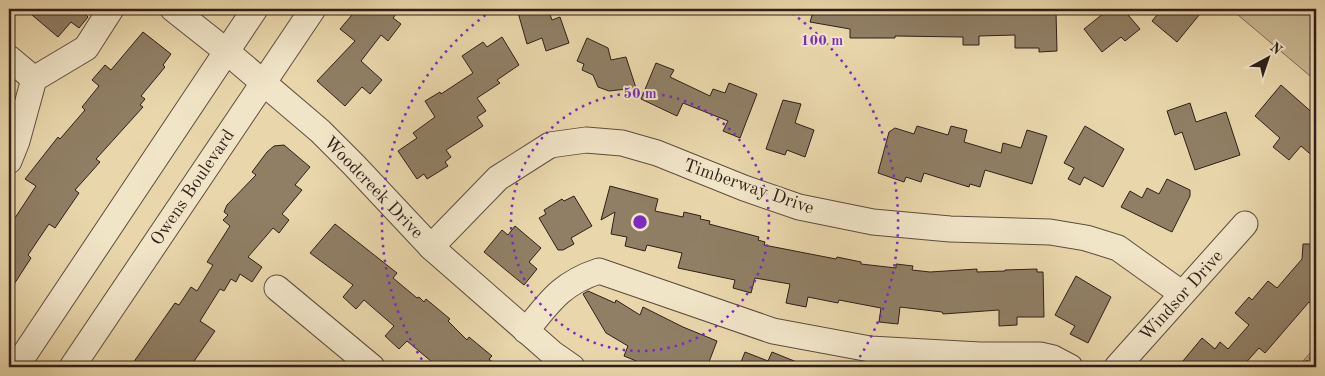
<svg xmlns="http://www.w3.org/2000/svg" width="1325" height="376" viewBox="0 0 1325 376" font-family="'Old Standard TT',serif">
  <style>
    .green { fill: #c9b892; stroke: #7c6c56 }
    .building { fill: #907f65; stroke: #2f1f19 }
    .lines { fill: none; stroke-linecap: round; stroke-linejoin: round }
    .minor-casing { stroke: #5e4d3e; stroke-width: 27 }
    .path { stroke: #2f1f19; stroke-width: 3; stroke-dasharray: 1 2.5; stroke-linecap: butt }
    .minor { stroke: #f1e5c8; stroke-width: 25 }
    .ring { fill: none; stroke: #7b2cbf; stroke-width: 2.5; stroke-dasharray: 2.5 5 }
    .labels { text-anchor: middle; stroke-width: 4; stroke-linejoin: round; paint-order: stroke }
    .street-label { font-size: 18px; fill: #2f1f19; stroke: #f1e5c8 }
    .centre { fill: #7b2cbf; stroke: #f1e5c8; stroke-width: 2.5 }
    .ring-label { font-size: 15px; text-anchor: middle; font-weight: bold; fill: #7b2cbf; stroke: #f1e5c8; stroke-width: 4; stroke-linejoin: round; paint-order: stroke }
  </style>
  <rect width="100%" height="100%" fill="#e9d7ab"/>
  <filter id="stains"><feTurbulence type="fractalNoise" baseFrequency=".004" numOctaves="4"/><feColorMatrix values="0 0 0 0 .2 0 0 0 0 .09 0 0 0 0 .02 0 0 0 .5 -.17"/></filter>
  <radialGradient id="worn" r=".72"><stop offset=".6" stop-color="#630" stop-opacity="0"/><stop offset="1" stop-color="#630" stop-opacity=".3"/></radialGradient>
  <!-- green -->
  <g class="green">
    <path d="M1231 9H1316V81Z"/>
    <path d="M1316 346V367H1298Z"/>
  </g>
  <!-- building -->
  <g class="building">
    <path d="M25 9H82L81 10 88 17 79 28 71 22 58 37Z"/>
    <path d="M357 9H400L393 18 401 24 388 41 381 35 361 61 382 80 370 94 362 87 345 106 317 81 355 41 340 29Z"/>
    <path d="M517 9H548L552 20 560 17 569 43 546 51 542 38 527 44Z"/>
    <path d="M814 9H1049V12H1056L1057 51 1039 52V48H1015V35L979 36V45H963V37L895 36V38H850V29L810 22Z"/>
    <path d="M1109 9H1123L1140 29 1125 41 1121 37 1102 52 1084 29Z"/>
    <path d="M1162 9H1204L1177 42 1152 21Z"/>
    <path d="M143 32 171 54 163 65 165 67 141 96 145 99 140 105 143 107 96 159 100 162 75 190 79 193 55 228 49 224 28 255 31 258 9 292V227L36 186 25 179 58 137 60 139 85 110 82 107 99 86 92 80 105 65 111 70Z"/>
    <path d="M502 37 519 65 497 80 500 83 477 98 486 111 477 117 483 126 446 150 451 157 445 162 448 166 427 179 424 174 417 179 398 151 417 138 413 133 435 117 425 101 440 92 441 94 473 73 462 56 483 42 487 47Z"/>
    <path d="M587 38 608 48 611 60 626 57 636 88 609 91 598 87 593 75 582 70 584 64 577 61Z"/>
    <path d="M656 63 674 70 670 77 710 96 713 89 725 93 729 83 757 94 740 138 723 131 728 121 683 103 677 116 641 99Z"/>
    <path d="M1281 85 1316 116V159L1301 146 1289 160 1273 147 1280 138 1255 116Z"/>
    <path d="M783 100 801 104 795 123 814 130 805 157 787 150 785 155 766 149Z"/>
    <path d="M1190 103 1196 122 1226 112 1240 155 1195 170 1182 132 1175 135 1167 111Z"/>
    <path d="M917 126 948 135 951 126 967 130 964 142 1001 153 1003 143 1021 148 1027 130 1047 136 1032 184 985 170 980 187 970 184 969 187 924 173 921 182 906 177 904 182 878 173 889 132 895 128 914 134Z"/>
    <path d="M1085 126 1124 149 1103 187 1084 177 1080 185 1068 179 1074 168 1064 163Z"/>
    <path d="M284 145 310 167 295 185 302 190 282 214 289 220 279 233 273 228 248 257 262 267 252 282 240 274 236 282 231 279 224 291 220 289 200 321 215 331 190 367H140L133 363 175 303 179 305 191 287 197 291 213 265 207 262 230 226 223 220 228 215 224 212 227 205 256 175 252 172 267 152 274 146Z"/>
    <path d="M1167 179 1190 190V196L1172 232 1121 207 1130 191 1142 198 1147 188 1159 194Z"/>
    <path d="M610 186 658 199 655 211 683 217 684 212 701 216 700 219 710 221 709 224 759 237 758 240 765 242 764 245 836 259 837 257 861 262V264L896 268V264L913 266 912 270 930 272 977 269V272L1005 271V270L1037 269V272H1043L1044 317H1017V325L999 326V310L943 314 942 312 900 307 898 324 879 322 881 308 839 300 838 303 808 297 806 307 786 303 790 284 755 278 751 293 733 288 735 280 678 268 682 253 647 245 645 251 625 246 627 237 611 234 615 212 601 220Z"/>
    <path d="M574 196 592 226 571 238 574 244 563 250H558L539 218 546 214 544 210 562 199 564 201Z"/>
    <path d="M335 224 397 273 393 278 417 298 419 297 424 302 426 299 450 319 448 321 467 340 469 337 492 356 489 359 498 367H438L407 341 399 349 385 336 394 326 364 300 356 309 343 297 353 285 310 253Z"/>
    <path d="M515 226 541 248 529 262 537 269 524 285 484 252 502 230 508 235Z"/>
    <path d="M1303 244H1316V308L1309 302 1265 353 1259 348 1242 367H1178L1202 338 1215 349 1220 342 1228 349 1249 325 1235 313 1249 297 1252 300 1268 281 1277 288 1302 259Z"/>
    <path d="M1076 276 1111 297 1088 343 1070 334 1075 326 1055 315Z"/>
    <path d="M588 291 615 303 616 300 640 315 643 307 683 327 717 341 707 367H651L624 356 628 346 606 333 583 294Z"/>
    <path d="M745 352 768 361 772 352 809 367H739Z"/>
  </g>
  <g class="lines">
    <defs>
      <g id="minor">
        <path d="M173 9 226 51 320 131 354 165 431 247 552 353 572 367"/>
        <path d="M9 58 34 79"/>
        <path d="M9 161 17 141 34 79 86 48 111 9"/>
        <path d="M431 247 498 178 550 145 586 140 622 143 657 153 744 188 799 207 873 222 950 229 1050 232 1086 238 1118 248 1181 293"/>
        <path d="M277 288 372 367"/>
        <path d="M526 331C550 301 562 283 599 271L773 331 870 349 980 355H1040L1053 358 1070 367"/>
        <path d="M16 367 255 9"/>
        <path d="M72 367 313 9"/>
        <path d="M1117 367 1245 224"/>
      </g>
    </defs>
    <!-- minor casing -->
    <use href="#minor" class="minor-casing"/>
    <!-- path -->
    <path class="path" d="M1303 367 1316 351"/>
    <!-- minor -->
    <use href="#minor" class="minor"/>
  </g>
  <!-- distance rings -->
  <g class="ring">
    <circle cx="640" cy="222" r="129"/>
    <path d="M426 366A258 258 0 0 1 494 9M786 9A258 258 0 0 1 854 366"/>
  </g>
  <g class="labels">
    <!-- street labels -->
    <g class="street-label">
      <text transform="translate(749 186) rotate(19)" y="6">Timberway Drive</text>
      <text transform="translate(192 187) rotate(-56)" y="6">Owens Boulevard</text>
      <text transform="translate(374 187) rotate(46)" y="6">Woodcreek Drive</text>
      <text transform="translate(1181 295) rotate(-48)" y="6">Windsor Drive</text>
    </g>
  </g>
  <circle cx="640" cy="222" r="8" class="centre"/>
  <g class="ring-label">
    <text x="822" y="45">100 m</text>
    <text x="640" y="98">50 m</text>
  </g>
  <!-- margin -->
  <rect width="1325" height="376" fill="none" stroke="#e9d7ab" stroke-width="30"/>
  <rect x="10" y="10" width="1305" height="356" fill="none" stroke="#2f1f19" stroke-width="2.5"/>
  <rect x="15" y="15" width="1295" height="346" fill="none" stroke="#2f1f19"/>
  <!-- north arrow -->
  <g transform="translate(1268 58) rotate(40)" stroke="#f1e5c8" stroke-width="4" paint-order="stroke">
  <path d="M0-4L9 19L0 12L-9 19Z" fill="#2f1f19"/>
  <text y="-8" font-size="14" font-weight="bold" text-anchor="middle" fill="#2f1f19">N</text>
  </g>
  <rect width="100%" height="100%" filter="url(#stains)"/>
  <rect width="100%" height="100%" fill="url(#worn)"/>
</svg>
